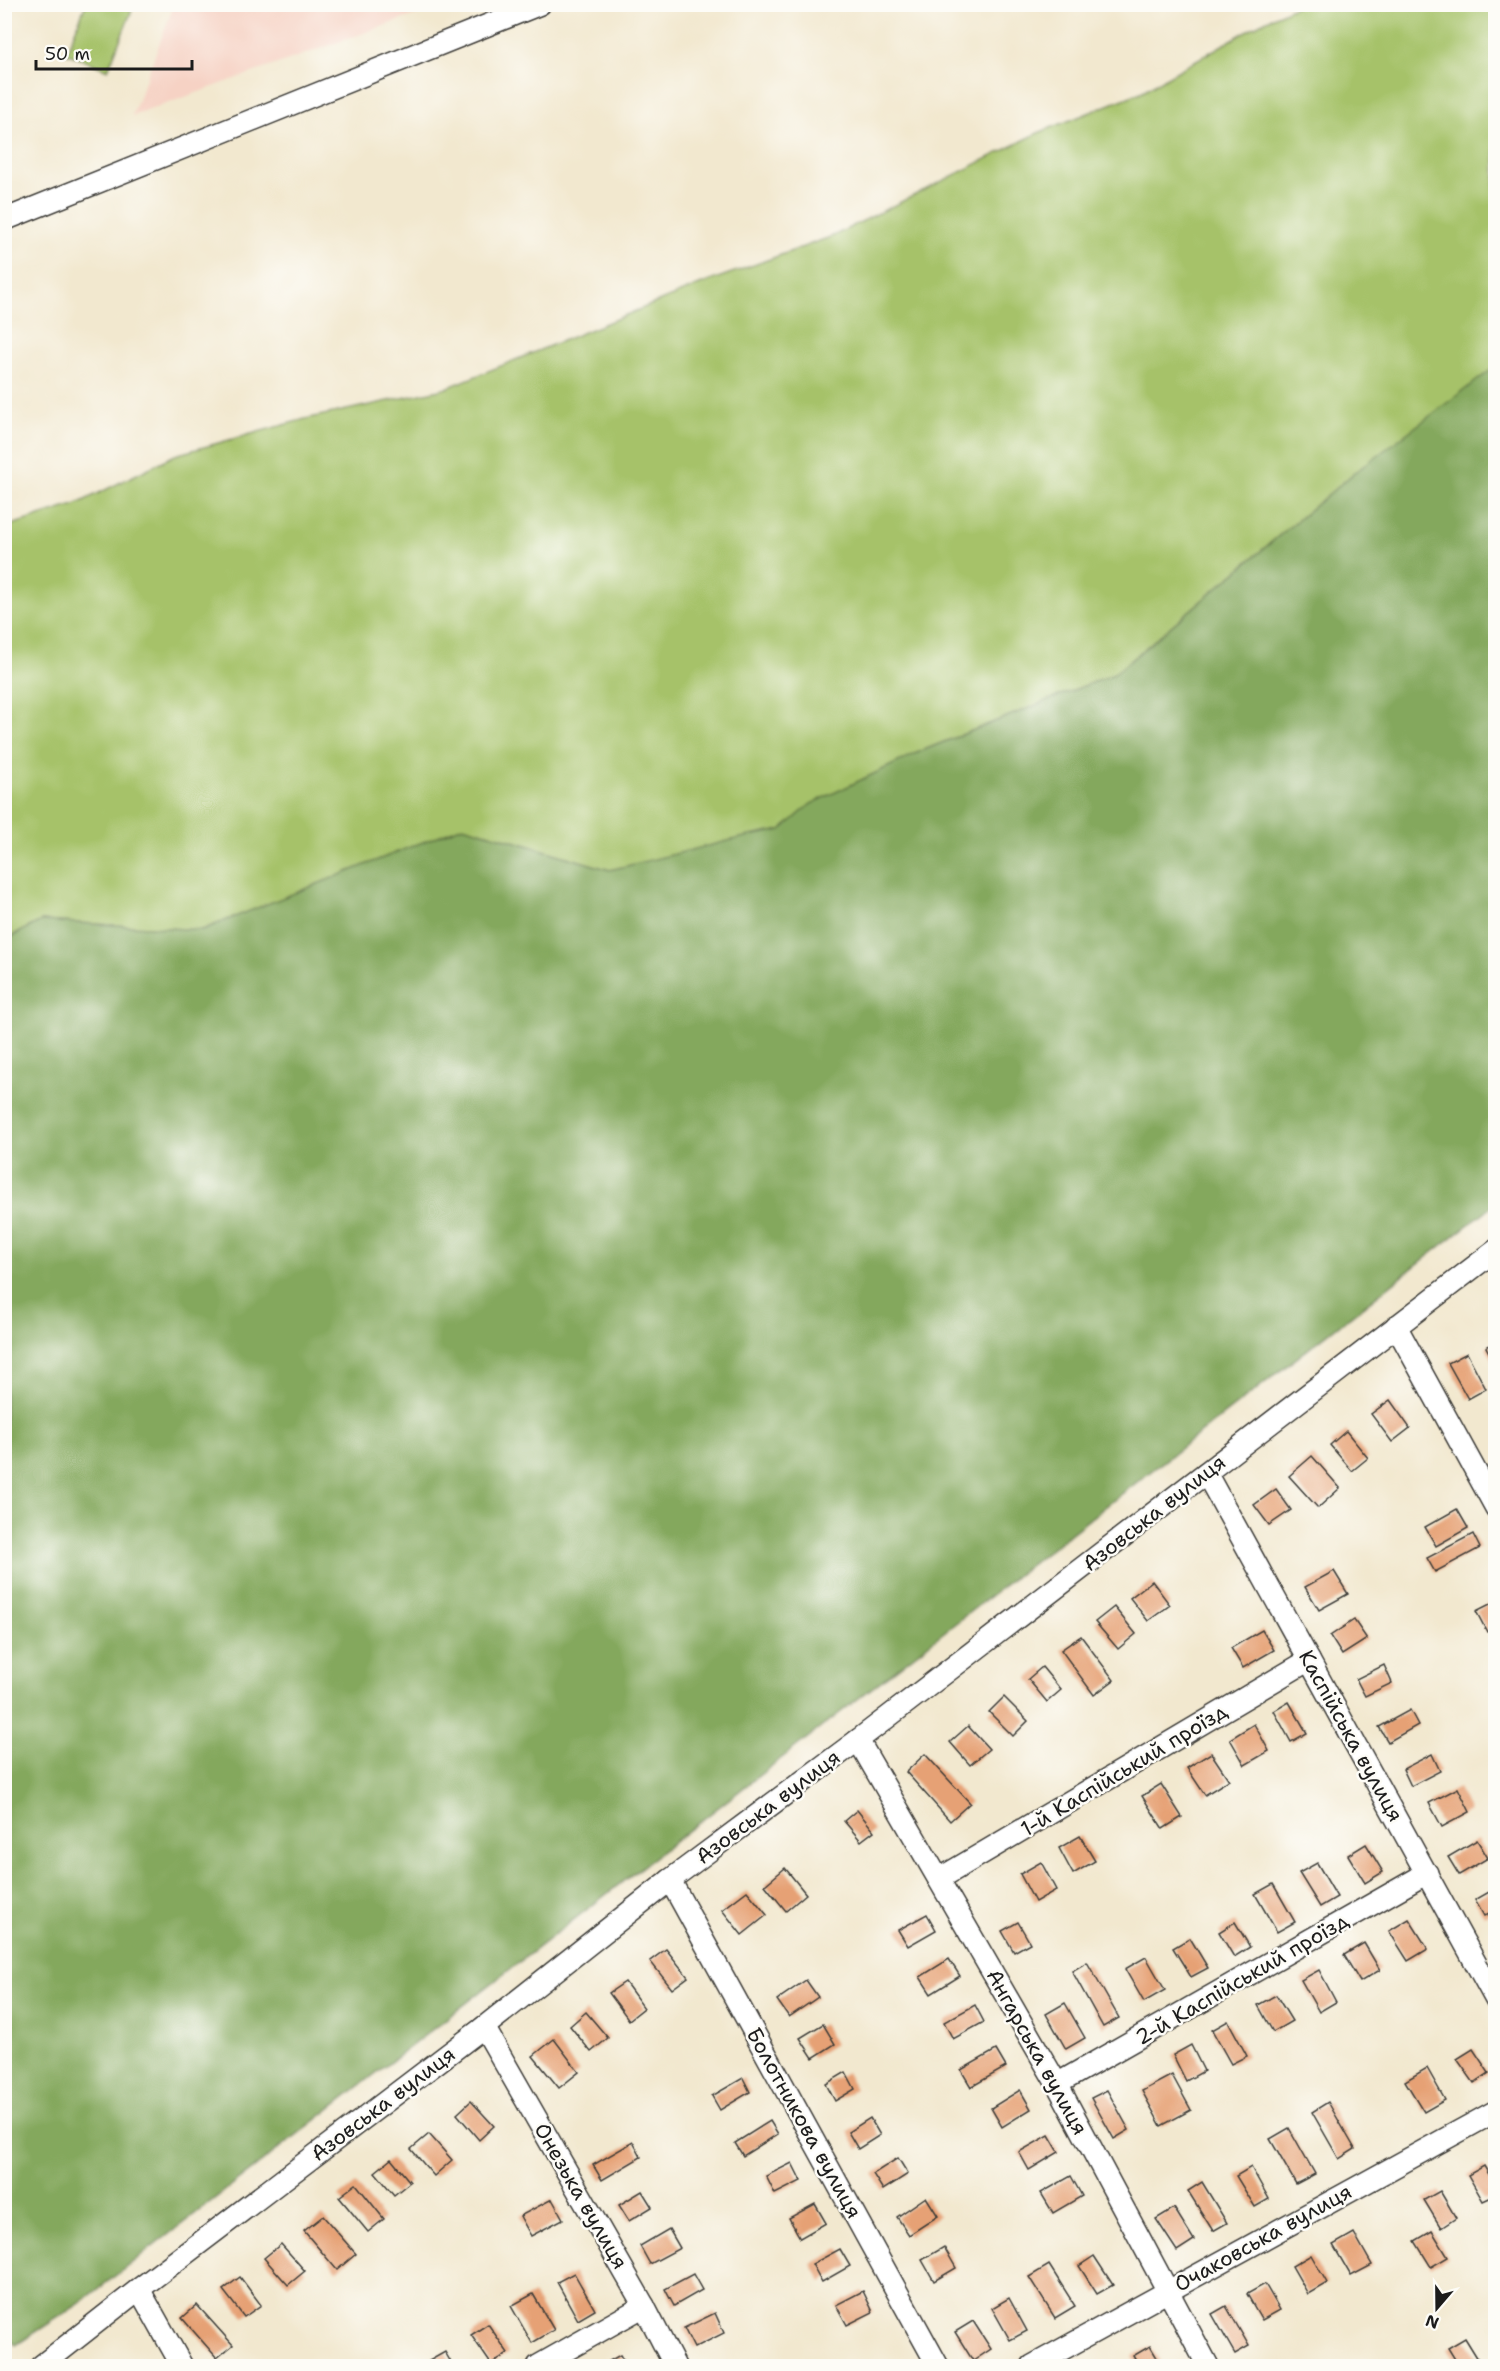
<svg xmlns="http://www.w3.org/2000/svg" width="1500" height="2371" viewBox="0 0 1500 2371" font-family="'Shantell Sans',sans-serif">
  <style>
    .built { fill: #f6d2c4 }
    .green { fill: #a6c269; stroke: #616f42; stroke-width: 1.5 }
    .forest { fill: #84a85d; stroke: #50623c; stroke-width: 1.5 }
    .building { fill: #e6a175 }
    .lines { fill: none; stroke-linecap: round; stroke-linejoin: round }
    .street-casing { stroke: #3c3b37; stroke-width: 24 }
    .street { stroke: #fff; stroke-width: 21 }
    .labels { text-anchor: middle; stroke-width: 5; stroke-linejoin: round; paint-order: stroke }
    .street-label { font-size: 21px; fill: #1c1c1c; stroke: #fdfcf7 }
  </style>
  <rect width="100%" height="100%" fill="#fdfcf7"/>
  <filter id="ink" filterUnits="userSpaceOnUse"><feTurbulence type="fractalNoise" baseFrequency=".0167" numOctaves="2"/><feDisplacementMap in="SourceGraphic" scale="12" xChannelSelector="R" yChannelSelector="G"/><feConvolveMatrix kernelMatrix="1 2 1 2 8 2 1 2 1" color-interpolation-filters="sRGB"/></filter>
  <filter id="wash" filterUnits="userSpaceOnUse"><feTurbulence type="fractalNoise" baseFrequency=".008" numOctaves="4" result="noise"/><feDisplacementMap in="SourceGraphic" scale="24" xChannelSelector="R" yChannelSelector="G"/><feGaussianBlur stdDeviation="1.35" result="paint"/><feColorMatrix in="noise" values="0 0 0 0 0 0 0 0 0 0 0 0 0 0 0 0 0 1.4 0 .05"/><feComposite in="paint" operator="in"/></filter>
  <g filter="url(#wash)">
    <rect width="100%" height="100%" fill="#f2e8cf"/>
    <!-- built -->
    <path class="built" d="M174 5V4L442 5 132 116Z"/>
    <!-- green -->
    <g class="green">
      <path d="M86 4 134 5 108 70 66 53Z"/>
      <path d="M1298 5H1495V370L1354 473 1114 674 919 752 781 830 610 870 463 826 202 930 41 921 5 939V527L77 504 175 455 305 419 444 389 707 282 833 236 1038 133 1141 92 1259 24Z"/>
    </g>
    <!-- forest -->
    <path class="forest" d="M1495 367V1204L79 2304 16 2345 4 2332 5 940 41 921 202 930 463 826 610 870 740 838 781 830 811 804 919 752 1114 674 1354 473Z"/>
    <g id="blocks">
      <!-- building -->
      <g class="building">
        <path d="M1496 1342V1365L1486 1347Z"/>
        <path d="M1467 1353 1486 1389 1468 1399 1448 1363Z"/>
        <path d="M1390 1400 1410 1428 1392 1442 1371 1414Z"/>
        <path d="M1346 1431 1368 1458 1352 1471 1330 1445Z"/>
        <path d="M1312 1456 1340 1488 1318 1508 1289 1476Z"/>
        <path d="M1276 1489 1291 1510 1269 1525 1254 1505Z"/>
        <path d="M1457 1509 1468 1528 1436 1546 1425 1527Z"/>
        <path d="M1473 1534 1480 1548 1435 1572 1427 1558Z"/>
        <path d="M1334 1571 1348 1594 1319 1610 1305 1587Z"/>
        <path d="M1152 1581 1170 1605 1148 1621 1130 1598Z"/>
        <path d="M1496 1601V1627L1487 1632 1476 1611Z"/>
        <path d="M1114 1607 1136 1634 1118 1649 1095 1622Z"/>
        <path d="M1354 1620 1367 1639 1342 1655 1330 1636Z"/>
        <path d="M1262 1630 1274 1650 1243 1668 1231 1648Z"/>
        <path d="M1081 1636 1114 1680 1094 1695 1061 1650Z"/>
        <path d="M1384 1665 1392 1683 1365 1696 1356 1679Z"/>
        <path d="M1042 1667 1061 1690 1047 1702 1028 1679Z"/>
        <path d="M1004 1697 1028 1721 1013 1736 989 1712Z"/>
        <path d="M1289 1702 1307 1733 1291 1742 1274 1711Z"/>
        <path d="M1410 1710 1418 1725 1388 1742 1379 1727Z"/>
        <path d="M1254 1724 1269 1751 1245 1765 1230 1739Z"/>
        <path d="M968 1726 989 1749 970 1765 950 1742Z"/>
        <path d="M1211 1753 1229 1780 1205 1795 1187 1768Z"/>
        <path d="M925 1754 970 1803 950 1821 906 1772Z"/>
        <path d="M1432 1754 1440 1771 1411 1786 1403 1769Z"/>
        <path d="M1161 1784 1182 1817 1163 1829 1142 1796Z"/>
        <path d="M1458 1788 1470 1812 1442 1827 1429 1803Z"/>
        <path d="M857 1810 874 1831 861 1841 844 1821Z"/>
        <path d="M1080 1836 1095 1861 1073 1874 1059 1848Z"/>
        <path d="M1477 1840 1488 1858 1459 1875 1448 1857Z"/>
        <path d="M1366 1844 1383 1872 1365 1883 1348 1855Z"/>
        <path d="M1041 1862 1056 1890 1035 1902 1020 1874Z"/>
        <path d="M1317 1863 1337 1897 1320 1907 1299 1873Z"/>
        <path d="M785 1868 806 1894 786 1911 765 1885Z"/>
        <path d="M1273 1884 1295 1922 1277 1932 1255 1894Z"/>
        <path d="M1496 1888V1909L1484 1916 1475 1900Z"/>
        <path d="M747 1891 767 1915 742 1935 722 1910Z"/>
        <path d="M927 1914 936 1930 908 1946 898 1930Z"/>
        <path d="M1409 1919 1428 1949 1408 1961 1389 1931Z"/>
        <path d="M1018 1922 1030 1943 1014 1952 1002 1931Z"/>
        <path d="M1235 1922 1250 1947 1234 1957 1219 1932Z"/>
        <path d="M1190 1938 1208 1968 1191 1977 1173 1948Z"/>
        <path d="M1364 1943 1380 1970 1360 1982 1344 1955Z"/>
        <path d="M666 1949 688 1977 672 1989 650 1961Z"/>
        <path d="M1146 1957 1165 1990 1144 2002 1125 1969Z"/>
        <path d="M949 1959 960 1976 931 1994 920 1977Z"/>
        <path d="M1087 1962 1119 2018 1103 2027 1072 1971Z"/>
        <path d="M1319 1970 1336 2002 1319 2012 1301 1980Z"/>
        <path d="M806 1980 818 1997 789 2017 777 2000Z"/>
        <path d="M625 1982 644 2008 629 2020 609 1993Z"/>
        <path d="M1276 1995 1292 2021 1273 2032 1258 2005Z"/>
        <path d="M1065 2003 1085 2038 1066 2049 1046 2014Z"/>
        <path d="M975 2005 984 2022 953 2039 944 2022Z"/>
        <path d="M586 2012 608 2038 591 2052 570 2026Z"/>
        <path d="M1228 2021 1247 2056 1231 2064 1212 2030Z"/>
        <path d="M823 2024 835 2044 813 2058 800 2038Z"/>
        <path d="M554 2039 579 2072 559 2088 533 2056Z"/>
        <path d="M1191 2045 1204 2071 1186 2081 1173 2055Z"/>
        <path d="M1473 2049 1489 2073 1474 2083 1457 2059Z"/>
        <path d="M996 2050 1006 2067 971 2087 961 2070Z"/>
        <path d="M1427 2068 1445 2100 1424 2112 1405 2081Z"/>
        <path d="M846 2072 855 2089 835 2101 826 2084Z"/>
        <path d="M1172 2075 1191 2110 1161 2126 1142 2091Z"/>
        <path d="M743 2078 750 2092 720 2110 712 2096Z"/>
        <path d="M1020 2090 1031 2109 1002 2127 991 2108Z"/>
        <path d="M1107 2090 1129 2130 1114 2139 1091 2098Z"/>
        <path d="M471 2101 494 2126 479 2140 457 2114Z"/>
        <path d="M1328 2102 1355 2149 1339 2159 1312 2112Z"/>
        <path d="M870 2118 880 2135 858 2149 848 2132Z"/>
        <path d="M770 2121 778 2134 743 2156 735 2143Z"/>
        <path d="M1289 2128 1315 2174 1296 2184 1270 2139Z"/>
        <path d="M429 2134 452 2160 434 2176 411 2149Z"/>
        <path d="M1049 2135 1059 2152 1029 2170 1019 2152Z"/>
        <path d="M633 2142 641 2157 602 2180 593 2165Z"/>
        <path d="M898 2158 908 2174 883 2190 873 2174Z"/>
        <path d="M391 2159 410 2182 394 2195 375 2172Z"/>
        <path d="M792 2163 801 2181 775 2194 766 2176Z"/>
        <path d="M1484 2166 1496 2186V2195L1483 2201 1468 2175Z"/>
        <path d="M1251 2167 1269 2199 1255 2207 1236 2176Z"/>
        <path d="M1071 2176 1082 2196 1053 2213 1041 2193Z"/>
        <path d="M1202 2182 1227 2223 1213 2231 1188 2191Z"/>
        <path d="M356 2184 384 2219 368 2232 339 2197Z"/>
        <path d="M642 2191 652 2207 629 2221 619 2205Z"/>
        <path d="M1440 2191 1456 2218 1441 2228 1424 2200Z"/>
        <path d="M926 2197 938 2216 909 2235 897 2217Z"/>
        <path d="M552 2199 563 2219 531 2236 520 2216Z"/>
        <path d="M815 2204 826 2223 800 2238 789 2218Z"/>
        <path d="M1174 2208 1194 2240 1177 2251 1156 2219Z"/>
        <path d="M323 2216 356 2254 337 2270 304 2231Z"/>
        <path d="M669 2229 680 2248 650 2264 640 2246Z"/>
        <path d="M1432 2231 1448 2257 1431 2267 1415 2241Z"/>
        <path d="M1354 2233 1372 2265 1351 2276 1333 2245Z"/>
        <path d="M281 2244 305 2271 288 2285 264 2258Z"/>
        <path d="M944 2247 956 2268 934 2281 922 2260Z"/>
        <path d="M840 2249 850 2266 822 2282 812 2264Z"/>
        <path d="M1311 2255 1327 2283 1308 2294 1292 2266Z"/>
        <path d="M1094 2256 1113 2285 1097 2294 1079 2266Z"/>
        <path d="M1049 2265 1075 2306 1055 2318 1029 2277Z"/>
        <path d="M574 2273 595 2310 578 2320 557 2282Z"/>
        <path d="M693 2274 702 2290 674 2306 665 2289Z"/>
        <path d="M240 2277 261 2305 244 2317 223 2290Z"/>
        <path d="M1265 2284 1280 2310 1262 2320 1247 2294Z"/>
        <path d="M863 2291 873 2312 847 2325 836 2305Z"/>
        <path d="M533 2294 554 2330 532 2343 511 2306Z"/>
        <path d="M1009 2298 1027 2331 1010 2340 992 2308Z"/>
        <path d="M197 2305 233 2345 217 2358 182 2318Z"/>
        <path d="M1226 2306 1249 2346 1235 2354 1212 2314Z"/>
        <path d="M715 2313 724 2333 694 2348 684 2328Z"/>
        <path d="M973 2321 991 2349 973 2361 955 2332Z"/>
        <path d="M488 2324 508 2353 491 2364 471 2335Z"/>
        <path d="M1465 2338 1481 2364 1476 2366H1459L1448 2348Z"/>
        <path d="M1150 2346 1162 2366H1139L1133 2356Z"/>
        <path d="M445 2352 453 2366H432L429 2361Z"/>
        <path d="M620 2355 627 2366H605L604 2364Z"/>
      </g>
    </g>
  </g>
  <g filter="url(#ink)">
    <use href="#blocks" fill-opacity="0" stroke="#3c3b37" stroke-width="1.5"/>
    <g class="lines">
      <defs>
        <g id="street">
          <path d="M4 220 540 4"/>
          <path d="M1396 1326 1496 1508"/>
          <path d="M1206 1473 1496 2000"/>
          <path d="M858 1740 1057 2084 1208 2366"/>
          <path d="M939 1879 1309 1660"/>
          <path d="M670 1880 938 2366"/>
          <path d="M484 2027 644 2306 675 2366"/>
          <path d="M1057 2084 1427 1873"/>
          <path d="M139 2289 182 2366"/>
          <path d="M41 2366 139 2289 484 2027 670 1880 858 1740 1496 1250"/>
          <path d="M538 2366 644 2306"/>
          <path d="M1032 2366 1496 2111"/>
        </g>
      </defs>
      <!-- street casing -->
      <use href="#street" class="street-casing"/>
      <!-- street -->
      <use href="#street" class="street"/>
    </g>
  </g>
  <g class="labels">
    <!-- street labels -->
    <g class="street-label">
      <text transform="translate(1154 1513) rotate(-38)" y="7">Азовська вулиця</text>
      <text transform="translate(1351 1736) rotate(61)" y="7">Каспійська вулиця</text>
      <text transform="translate(1124 1770) rotate(-31)" y="7">1-й Каспійський проїзд</text>
      <text transform="translate(768 1807) rotate(-37)" y="7">Азовська вулиця</text>
      <text transform="translate(1242 1979) rotate(-30)" y="7">2-й Каспійський проїзд</text>
      <text transform="translate(1037 2052) rotate(61)" y="7">Ангарська вулиця</text>
      <text transform="translate(383 2104) rotate(-37)" y="7">Азовська вулиця</text>
      <text transform="translate(804 2123) rotate(61)" y="7">Болотникова вулиця</text>
      <text transform="translate(581 2196) rotate(60)" y="7">Онезька вулиця</text>
      <text transform="translate(1263 2238) rotate(-29)" y="7">Очаковська вулиця</text>
    </g>
  </g>
  <!-- margin -->
  <rect width="1500" height="2371" fill="none" stroke="#fdfcf7" stroke-width="24"/>
  <!-- north arrow -->
  <g transform="translate(1437 2308) rotate(200)" stroke="#fdfcf7" stroke-width="4.5" paint-order="stroke">
  <path d="M0-4.5L10 22L0 15L-10 22Z" fill="#1c1c1c"/>
  <text y="-9" font-size="16" font-weight="bold" text-anchor="middle" fill="#1c1c1c">N</text>
  </g>
  <!-- scale -->
  <path d="M36 60v9h156v-9" fill="none" stroke="#1c1c1c" stroke-width="3"/>
  <text x="45" y="60" font-size="18" fill="#1c1c1c" stroke="#fdfcf7" stroke-width="4.5" paint-order="stroke">50 m</text>
</svg>
